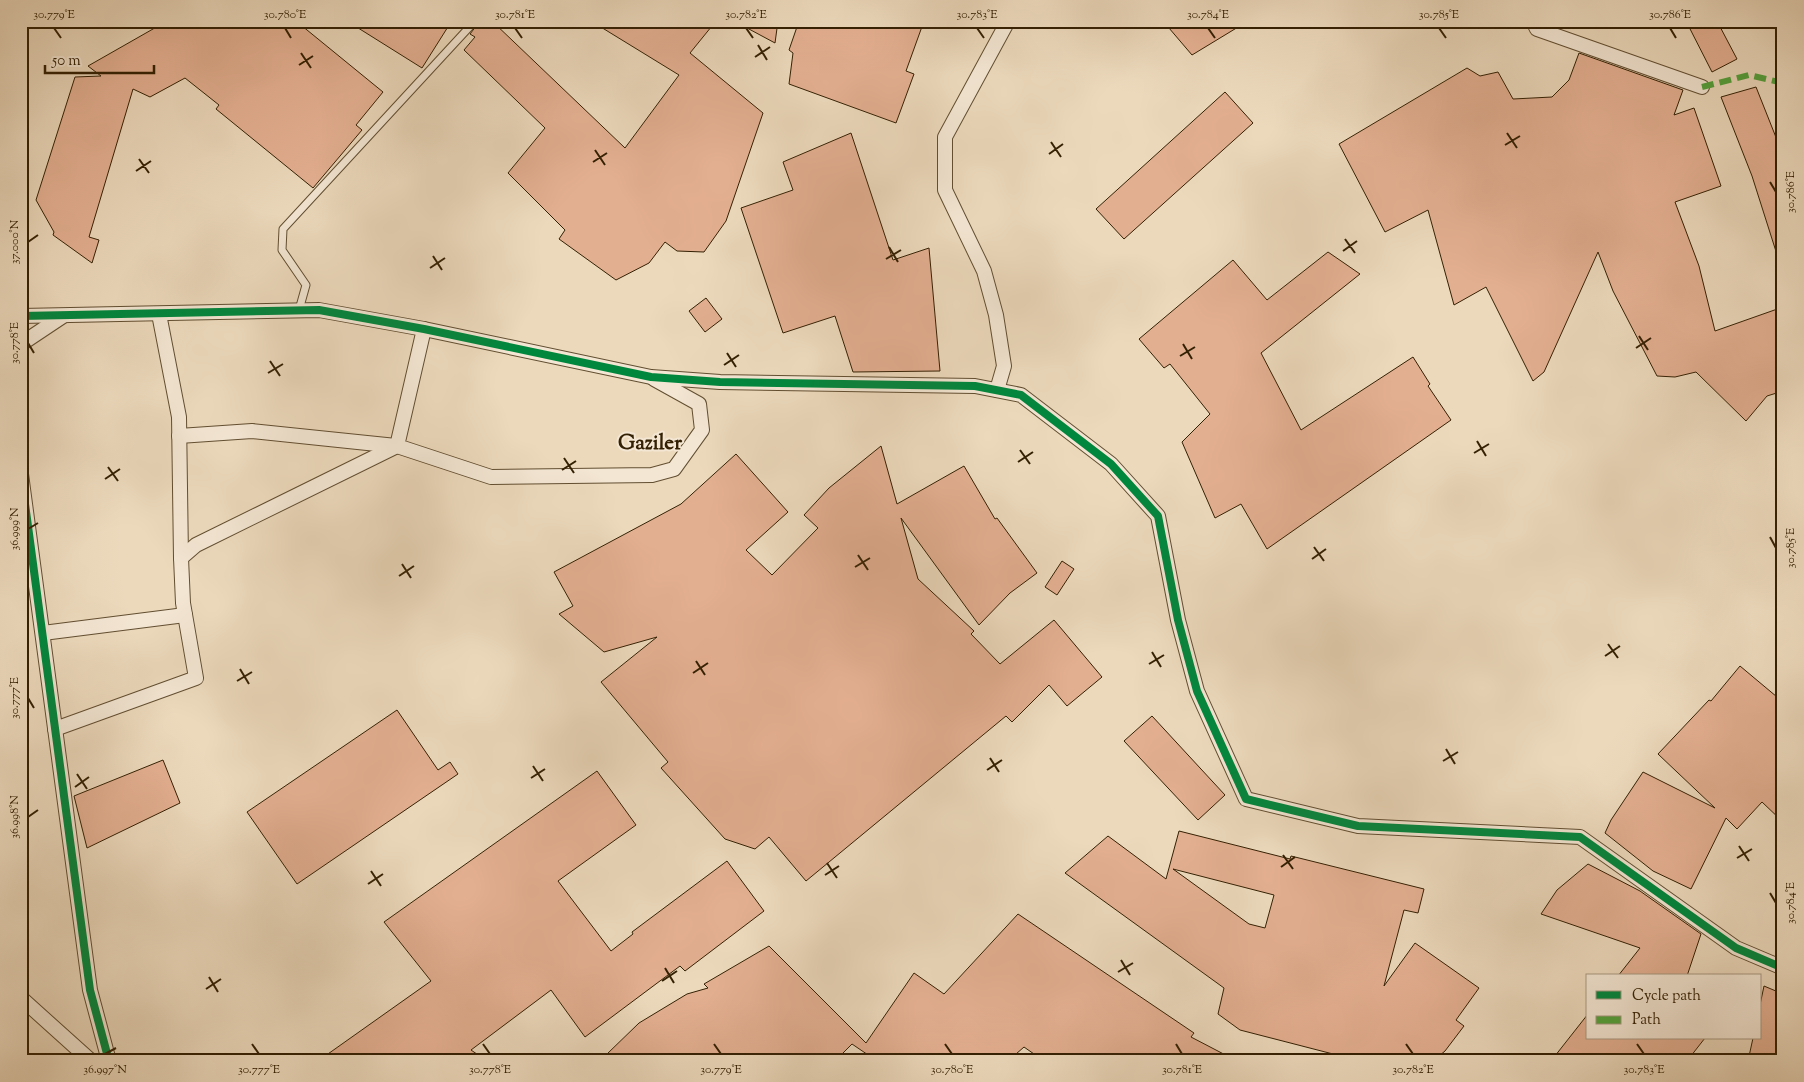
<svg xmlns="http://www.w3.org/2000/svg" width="1804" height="1082" viewBox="0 0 1804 1082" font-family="'Sorts Mill Goudy',serif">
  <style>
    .building { fill: #e3af91; stroke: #342003; fill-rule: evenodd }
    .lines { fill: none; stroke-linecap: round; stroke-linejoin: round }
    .service-casing { stroke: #624e31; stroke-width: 9 }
    .minor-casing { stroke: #624e31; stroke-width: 16 }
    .service { stroke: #f3e6d3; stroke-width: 7 }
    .minor { stroke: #f3e6d3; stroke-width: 14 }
    .quiet { stroke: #53a23d; stroke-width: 6; stroke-dasharray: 12 6; stroke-linecap: butt }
    .cycleway-casing { stroke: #f3e6d3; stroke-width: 11 }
    .cycleway { stroke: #00873e; stroke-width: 8 }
    .ticks { fill: none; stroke: #342003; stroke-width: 2 }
    .labels { text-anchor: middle; stroke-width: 4; stroke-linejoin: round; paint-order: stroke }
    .quarter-label { font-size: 21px; font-weight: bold; fill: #342003; stroke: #f3e6d3 }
    .neatline { fill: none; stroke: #342003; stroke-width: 2 }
    .ticks-label { font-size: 12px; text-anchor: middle; fill: #342003 }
  </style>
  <rect width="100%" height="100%" fill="#ecd9bc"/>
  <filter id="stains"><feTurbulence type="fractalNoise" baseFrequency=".004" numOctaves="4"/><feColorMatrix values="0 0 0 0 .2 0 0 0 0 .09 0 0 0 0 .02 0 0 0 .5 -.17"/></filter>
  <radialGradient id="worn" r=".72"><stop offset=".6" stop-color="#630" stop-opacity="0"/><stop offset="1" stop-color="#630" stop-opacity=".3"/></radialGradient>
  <!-- building -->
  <g class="building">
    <path d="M167 21H296L383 92 356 125 362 130 313 188 216 109 219 105 185 78 150 97 133 89 89 237 99 240 92 263 53 235 54 232 36 200 75 77 101 76 88 66Z"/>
    <path d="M347 21H468L461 28 451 22 422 68Z"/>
    <path d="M480 21H492L625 148 679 75 591 21H716L690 53 763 113 726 221 704 252 677 251 665 242 649 263 616 280 559 239 565 230 508 173 545 128 464 50 475 37 470 34Z"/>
    <path d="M734 21H778L775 43Z"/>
    <path d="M799 21H924L906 71 914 74 896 123 789 84 793 53 789 50Z"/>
    <path d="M1163 21H1248L1192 55Z"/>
    <path d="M1686 21H1717L1737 59 1712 72Z"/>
    <path d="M1579 53 1683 90 1674 115 1694 108 1721 186 1675 202 1699 266 1715 331 1783 307V391L1767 396 1746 421 1696 372 1675 377 1657 376 1613 291 1598 252 1544 372 1533 381 1486 287 1454 305 1428 210 1385 232 1339 144 1467 68 1480 76 1498 72 1513 99 1552 97 1569 80Z"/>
    <path d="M1756 87 1783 155V264H1780L1752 176 1721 97Z"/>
    <path d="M1225 92 1253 123 1124 239 1096 209Z"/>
    <path d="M851 133 893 260 929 248 940 371 853 372 835 316 783 333 741 208 793 190 783 162Z"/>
    <path d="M1328 252 1360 274 1261 353 1301 430 1413 357 1430 384 1428 386 1451 420 1267 549 1241 504 1215 518 1182 442 1210 414 1170 364 1164 368 1139 339 1233 260 1267 300Z"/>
    <path d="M706 298 722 319 705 332 689 311Z"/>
    <path d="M881 446 897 504 964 466 995 519 997 518 1037 573 1010 593 979 625 901 518 918 579 974 631 971 634 1000 664 1054 620 1102 677 1067 706 1049 685 1012 722 1006 716 806 881 769 837 755 849 725 839 661 768 668 762 601 682 657 637 604 652 559 614 573 606 554 572 681 504 736 454 788 512 746 550 772 575 818 528 804 515 829 488Z"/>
    <path d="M1062 561 1074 569 1057 595 1045 587Z"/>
    <path d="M1740 666 1783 702V822L1762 802 1737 829 1726 818 1691 889 1653 871 1605 833 1611 820 1643 772 1715 808 1658 754 1709 700 1711 701Z"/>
    <path d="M397 710 438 770 450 762 458 774 297 884 247 812Z"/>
    <path d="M1152 716 1225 795 1198 820 1124 741Z"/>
    <path d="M163 760 180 803 87 848 74 796Z"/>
    <path d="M597 771 636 825 558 881 611 951 633 934 632 932 727 861 764 911 685 971 680 966 585 1037 551 990 471 1050 487 1061H318L431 981 384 922Z"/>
    <path d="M1179 831 1290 859 1291 856 1424 889 1418 913 1404 910 1384 986 1415 943 1479 988 1456 1020 1464 1026 1445 1051 1433 1061H1329L1333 1054 1240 1030 1218 1014 1224 988 1065 873 1108 836 1166 879ZM1173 869 1274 895 1265 928 1249 924Z"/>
    <path d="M1588 864 1640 891 1701 934 1687 976H1618L1640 948 1541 914 1557 890Z"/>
    <path d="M1018 914 1194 1033 1191 1037 1237 1061H1044L1024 1047 1008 1061H877L852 1044 835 1061H614L607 1054 639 1023 687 994 708 988 704 984 769 946 866 1043 914 973 944 994Z"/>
    <path d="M1764 986 1783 994V1061H1748L1753 1038H1760V1005Z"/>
    <path d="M1588 1014V1038H1705L1687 1061H1551Z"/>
  </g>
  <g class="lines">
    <defs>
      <path id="service" d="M299 310 306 285 282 250 283 229 475 21"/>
      <g id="minor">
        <path d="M1533 21 1537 29 1702 87"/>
        <path d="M159 314 179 417 181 558"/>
        <path d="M21 316 319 310 424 329 651 377 720 382 975 386 1021 395 1111 464 1158 516 1178 620 1197 691 1246 799 1358 826 1580 837 1736 948 1783 968"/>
        <path d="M424 329 397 446 491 477 652 475 674 469 702 430 699 404 654 379"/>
        <path d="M21 344 63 316"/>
        <path d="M997 390 1004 366 996 315 984 271 945 190V137L1008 21"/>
        <path d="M179 436 252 431 396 446"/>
        <path d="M21 474 90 990 109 1061"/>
        <path d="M43 633 185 615"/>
        <path d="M55 729 196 678 183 603 181 558 196 545 397 446"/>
        <path d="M21 998 91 1061"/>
      </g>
    </defs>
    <!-- service casing -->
    <use href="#service" class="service-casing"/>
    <!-- minor casing -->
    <use href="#minor" class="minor-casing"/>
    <!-- service -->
    <use href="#service" class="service"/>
    <!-- minor -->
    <use href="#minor" class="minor"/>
    <!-- quiet -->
    <path class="quiet" d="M1702 87 1749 75 1783 83"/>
    <defs>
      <g id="cycleway">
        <path d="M21 316 319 310 424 329 651 377 720 382 975 386 1021 395 1111 464 1158 516 1178 620 1197 691 1246 799 1358 826 1580 837 1736 948 1783 968"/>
        <path d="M21 474 90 990 109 1061"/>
      </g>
    </defs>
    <!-- cycleway casing -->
    <use href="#cycleway" class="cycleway-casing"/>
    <!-- cycleway -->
    <use href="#cycleway" class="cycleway"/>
  </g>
  <!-- ticks -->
  <path class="ticks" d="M54 28 61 38M285 28 291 38M515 28 522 38M746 28 753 38M977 28 984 38M1208 28 1215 38M1439 28 1446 38M1670 28 1676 38M758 45 767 60M301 53 311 68M755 57 770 47M299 65 313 56M1507 133 1517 148M1051 142 1061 157M1505 145 1520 136M595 150 605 165M1049 154 1063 144M139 159 149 173M593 162 607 153M136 171 151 161M1770 182 1776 192M1345 239 1355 253M28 242 38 235M889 247 898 262M1343 251 1357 241M433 256 442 270M886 259 901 250M430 268 445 258M1639 336 1648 350M28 343 34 353M1183 344 1192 359M1636 348 1651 338M727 353 736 367M1180 356 1195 347M270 361 280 376M724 365 739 355M268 373 283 364M1477 441 1486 456M1020 450 1030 464M1474 453 1489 444M564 458 574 473M1018 462 1033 452M108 467 118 481M562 470 576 461M105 479 120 469M28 529 38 523M1770 537 1776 548M1314 547 1324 561M858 555 868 570M1312 559 1326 549M402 564 411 578M855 567 870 558M399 576 414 566M1608 644 1618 658M1152 652 1161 667M1605 656 1620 646M696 661 705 675M1149 664 1164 655M240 669 249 684M693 673 708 663M237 681 252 672M28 698 34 708M1446 749 1455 764M990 758 999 772M1443 761 1458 752M533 766 543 781M987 770 1002 760M77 774 87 789M531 778 545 769M75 787 89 777M28 817 38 810M1739 846 1749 861M1283 855 1293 869M1737 858 1752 849M827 863 837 878M1281 867 1295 857M371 871 381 886M825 875 839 866M368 884 383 874M1770 893 1776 903M1121 960 1130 975M665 968 674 983M1118 972 1133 963M209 977 218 992M662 981 677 971M206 989 221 979M252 1044 259 1054M483 1044 490 1054M714 1044 721 1054M945 1044 952 1054M1176 1044 1182 1054M1406 1044 1413 1054M1637 1044 1644 1054M105 1054 116 1048"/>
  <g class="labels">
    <!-- quarter labels -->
    <g class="quarter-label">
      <text x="650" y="449">Gaziler</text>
    </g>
  </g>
  <!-- margin -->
  <rect width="1804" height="1082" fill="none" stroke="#ecd9bc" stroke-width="55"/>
  <!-- legend -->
  <rect x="1586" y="974" width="175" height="65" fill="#f3e6d3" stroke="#a79780"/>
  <rect x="1596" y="991" width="25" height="8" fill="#00873e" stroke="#a79780"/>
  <text x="1632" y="1000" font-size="15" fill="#342003">Cycle path</text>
  <rect x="1596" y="1016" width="25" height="8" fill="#53a23d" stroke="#a79780"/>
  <text x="1632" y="1024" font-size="15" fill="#342003">Path</text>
  <!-- scale -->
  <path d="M45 65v8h109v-8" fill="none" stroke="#342003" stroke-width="2.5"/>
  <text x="52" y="65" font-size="15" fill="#342003" stroke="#f3e6d3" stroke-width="4" paint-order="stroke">50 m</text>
  <rect x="28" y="28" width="1748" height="1026" class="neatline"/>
  <g class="ticks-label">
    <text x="54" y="18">30.779°E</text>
    <text x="285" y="18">30.780°E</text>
    <text x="515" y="18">30.781°E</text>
    <text x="746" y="18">30.782°E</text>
    <text x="977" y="18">30.783°E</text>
    <text x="1208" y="18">30.784°E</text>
    <text x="1439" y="18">30.785°E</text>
    <text x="1670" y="18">30.786°E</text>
    <text transform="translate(1790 192) rotate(-90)" y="4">30.786°E</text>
    <text transform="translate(14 242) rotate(-90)" y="4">37.000°N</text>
    <text transform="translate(14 343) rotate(-90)" y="4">30.778°E</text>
    <text transform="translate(14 529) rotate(-90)" y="4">36.999°N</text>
    <text transform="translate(1790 548) rotate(-90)" y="4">30.785°E</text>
    <text transform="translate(14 698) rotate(-90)" y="4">30.777°E</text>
    <text transform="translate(14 817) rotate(-90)" y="4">36.998°N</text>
    <text transform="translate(1790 903) rotate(-90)" y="4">30.784°E</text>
    <text x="105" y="1073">36.997°N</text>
    <text x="259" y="1073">30.777°E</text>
    <text x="490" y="1073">30.778°E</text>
    <text x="721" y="1073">30.779°E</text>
    <text x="952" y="1073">30.780°E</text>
    <text x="1182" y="1073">30.781°E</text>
    <text x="1413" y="1073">30.782°E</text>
    <text x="1644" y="1073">30.783°E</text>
  </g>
  <rect width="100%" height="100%" filter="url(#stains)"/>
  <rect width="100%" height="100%" fill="url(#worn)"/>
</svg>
